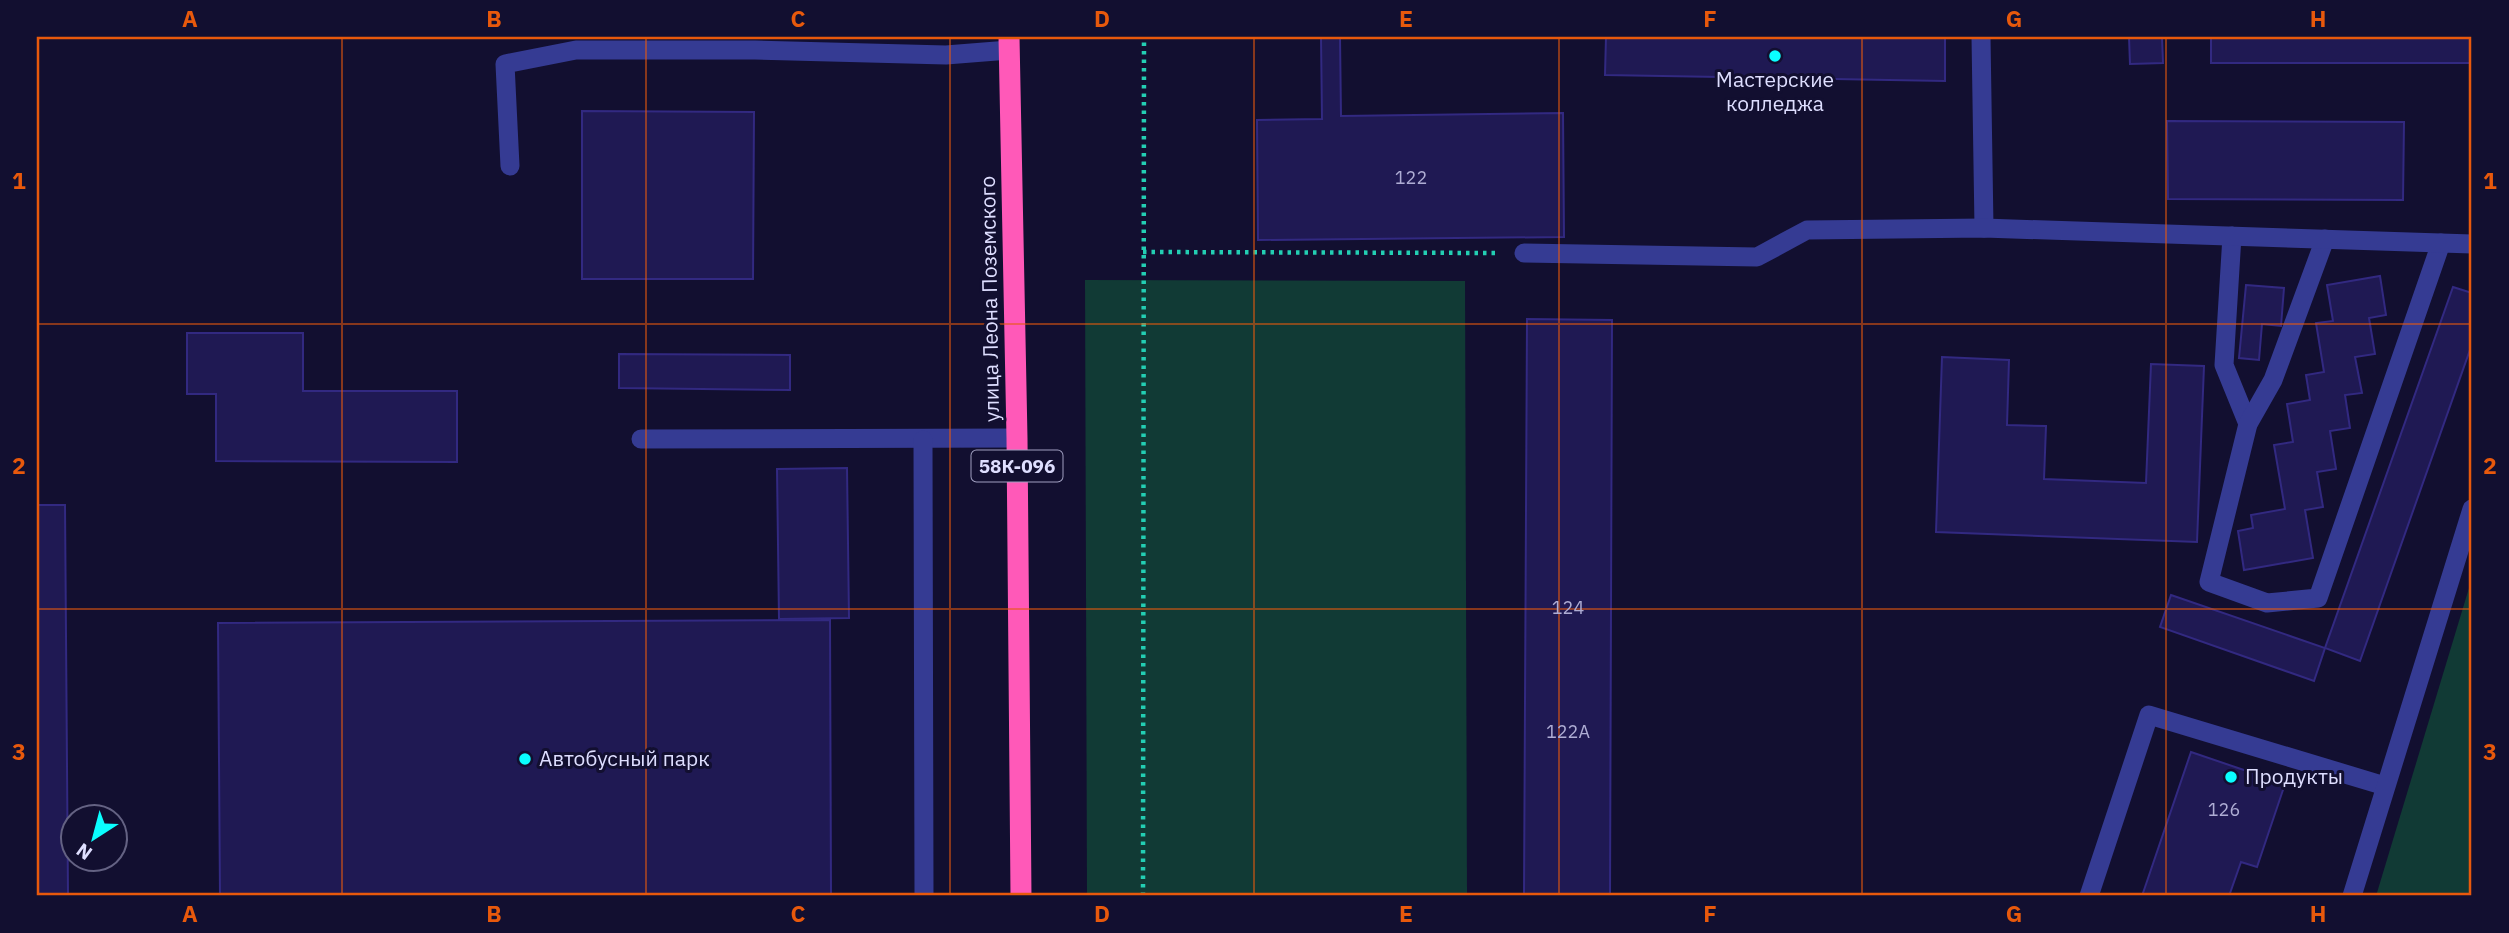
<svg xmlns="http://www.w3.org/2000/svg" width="2509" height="933" viewBox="0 0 2509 933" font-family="'IBM Plex Sans',sans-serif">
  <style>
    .green { fill: #113a35 }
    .building { fill: #1f1953; stroke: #322981; stroke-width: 2 }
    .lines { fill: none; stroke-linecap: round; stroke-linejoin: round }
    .path { stroke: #23ceb3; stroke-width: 4.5; stroke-dasharray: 3.5 5; stroke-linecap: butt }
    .lane { stroke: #353b93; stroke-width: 19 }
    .highway { stroke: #ff59b8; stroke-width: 21 }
    .grid { fill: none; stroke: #e8590c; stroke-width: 2; stroke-opacity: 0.55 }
    .poi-dot { fill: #0afeff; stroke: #120f30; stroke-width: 2.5 }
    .labels { text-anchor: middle; stroke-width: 6; stroke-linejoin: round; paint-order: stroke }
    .number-label { font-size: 18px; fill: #aeadd4 }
    .shield { fill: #120f30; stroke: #a1a0c1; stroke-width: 2 }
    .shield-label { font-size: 19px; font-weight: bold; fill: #dedeff }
    .poi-label { font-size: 21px; fill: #dedeff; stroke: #120f30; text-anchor: start }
    .street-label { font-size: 21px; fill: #dedeff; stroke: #120f30 }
    .neatline { fill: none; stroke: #e8590c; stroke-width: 2.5 }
    .grid-label { font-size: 23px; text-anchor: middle; font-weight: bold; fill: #e8590c }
  </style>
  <rect width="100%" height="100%" fill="#120f30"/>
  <!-- green -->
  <g class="green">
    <path d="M1085 280 1465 281 1467 896H1087Z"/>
    <path d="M2472 578V896H2376Z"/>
  </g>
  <!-- building -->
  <g class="building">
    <path d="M1321 37H1340L1341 116 1563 113 1564 237 1258 240 1257 120 1322 119Z"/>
    <path d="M1606 37H1945V81L1605 75Z"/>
    <path d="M2129 37H2162L2163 63 2130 64Z"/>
    <rect x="2211" y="37" width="261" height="26"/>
    <path d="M582 111 754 112 753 279H582Z"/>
    <path d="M2167 121 2404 122 2403 200 2168 199Z"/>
    <path d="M2380 276 2386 315 2369 318 2375 354 2355 357 2362 393 2345 395 2350 428 2330 431 2336 469 2317 472 2323 507 2305 510 2313 558 2244 570 2238 531 2253 528 2251 515 2285 509 2274 445 2293 442 2287 404 2310 400 2306 375 2324 372 2316 323 2333 321 2327 285Z"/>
    <path d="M2246 285 2284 288 2281 326 2262 324 2259 360 2239 358Z"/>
    <path d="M2453 287 2472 293V344L2360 661 2325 648Z"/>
    <path d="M1527 319 1612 320 1610 896H1524Z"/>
    <path d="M187 333H303V391H457V462L216 461V394H187Z"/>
    <path d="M619 354 790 355V390L619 388Z"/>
    <path d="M1942 357 2009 360 2007 425 2046 426 2044 479 2146 483 2151 364 2204 366 2197 542 1936 532Z"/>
    <path d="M847 468 849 618 779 619 777 469Z"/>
    <path d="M37 505H65L68 896H37Z"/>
    <path d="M2171 595 2325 648 2314 681 2160 627Z"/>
    <path d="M830 620 831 896H220L218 623Z"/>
    <path d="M2191 752 2285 784 2257 867 2241 862 2229 896H2142Z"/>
  </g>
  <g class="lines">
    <!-- path -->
    <g class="path">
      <path d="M1143 252 1498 253"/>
      <path d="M1143 896 1144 37"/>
    </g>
    <!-- lane -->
    <g class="lane">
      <path d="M1981 37 1984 228"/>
      <path d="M510 166 505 64 576 50H755L946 55 1009 50"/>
      <path d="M2232 236 2224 365 2248 424"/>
      <path d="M2325 239 2273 380 2248 424 2209 582 2267 603 2318 598 2441 243"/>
      <path d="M1524 253 1757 257 1807 230 1984 228 2472 244"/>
      <path d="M641 439 1017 438"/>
      <path d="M923 440 924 896"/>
      <path d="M2089 896 2149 715 2385 786"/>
      <path d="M2352 896 2472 509"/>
    </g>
    <!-- highway -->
    <path class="highway" d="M1009 37 1017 438 1021 896"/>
  </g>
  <!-- grid -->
  <path class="grid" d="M342 37V896M646 37V896M950 37V896M1254 37V896M1559 37V896M1862 37V896M2166 37V896M37 324H2472M37 609H2472"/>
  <!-- markers -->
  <g class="poi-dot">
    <circle cx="1775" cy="56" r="7"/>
    <circle cx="525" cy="759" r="7"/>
    <circle cx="2231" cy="777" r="7"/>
  </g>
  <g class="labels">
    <!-- number labels -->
    <g class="number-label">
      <text x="1411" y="184">122</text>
      <text x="1568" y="614">124</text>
      <text x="1568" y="738">122А</text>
      <text x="2224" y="816">126</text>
    </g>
    <!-- shield labels -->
    <rect class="shield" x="971.5" y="450.5" width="91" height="31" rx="5"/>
    <g class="shield-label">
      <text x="1017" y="473">58К-096</text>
    </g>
    <!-- poi labels -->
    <g class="poi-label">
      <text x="1775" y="87" text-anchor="middle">Мастерские<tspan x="1775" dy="24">колледжа</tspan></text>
      <text x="539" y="766">Автобусный парк</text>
      <text x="2245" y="784">Продукты</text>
    </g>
    <!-- street labels -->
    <g class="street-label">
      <text transform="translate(990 299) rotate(-91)" y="7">улица Леона Поземского</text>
    </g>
  </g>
  <!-- border -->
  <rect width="2509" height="933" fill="none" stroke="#120f30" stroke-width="77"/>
  <!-- north arrow -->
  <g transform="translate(94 838) rotate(216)"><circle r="33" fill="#120f30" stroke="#646283" stroke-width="2"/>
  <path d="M0-5L12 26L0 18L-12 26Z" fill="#0afeff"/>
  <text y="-10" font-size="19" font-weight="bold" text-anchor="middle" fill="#dedeff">N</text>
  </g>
  <rect x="38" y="38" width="2432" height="856" class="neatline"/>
  <g class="grid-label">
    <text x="190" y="27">A</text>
    <text x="494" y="27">B</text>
    <text x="798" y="27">C</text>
    <text x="1102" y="27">D</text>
    <text x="1406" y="27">E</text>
    <text x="1710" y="27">F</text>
    <text x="2014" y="27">G</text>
    <text x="2318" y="27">H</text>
    <text x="19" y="189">1</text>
    <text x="2490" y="189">1</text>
    <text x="19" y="474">2</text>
    <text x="2490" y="474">2</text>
    <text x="19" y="760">3</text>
    <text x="2490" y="760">3</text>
    <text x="190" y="922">A</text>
    <text x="494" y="922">B</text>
    <text x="798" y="922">C</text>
    <text x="1102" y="922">D</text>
    <text x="1406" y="922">E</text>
    <text x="1710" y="922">F</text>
    <text x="2014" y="922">G</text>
    <text x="2318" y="922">H</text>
  </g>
</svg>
